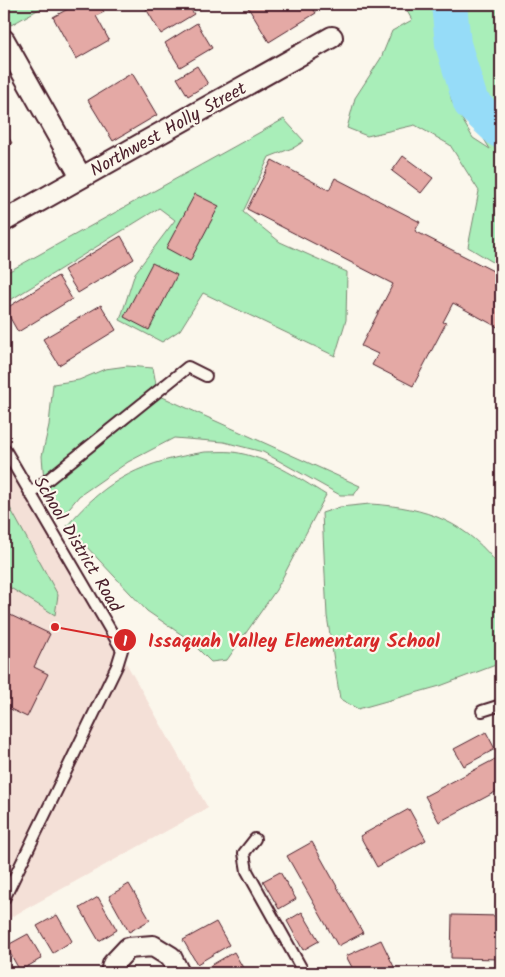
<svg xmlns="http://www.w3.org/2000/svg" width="505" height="977" viewBox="0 0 505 977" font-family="Kalam,sans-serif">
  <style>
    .built { fill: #f4e0d7 }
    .green { fill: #a9eeb9; stroke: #7a8672; fill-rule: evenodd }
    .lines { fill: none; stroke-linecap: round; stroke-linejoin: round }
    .river { stroke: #96dcf8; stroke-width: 36 }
    .building { fill: #e4a9a5; stroke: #4a1f2b }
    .lane-casing { stroke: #4a1f2b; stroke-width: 14 }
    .street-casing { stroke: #4a1f2b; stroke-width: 24 }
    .lane { stroke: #fbf7ec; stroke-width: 10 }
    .street { stroke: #fbf7ec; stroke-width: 20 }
    .labels { text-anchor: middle; stroke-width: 4.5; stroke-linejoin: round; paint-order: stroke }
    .street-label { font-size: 18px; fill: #4a1f2b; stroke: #fbf7ec }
    .leader { fill: none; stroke: #d62828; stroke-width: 2 }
    .callout-dot { fill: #d62828; stroke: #fbf7ec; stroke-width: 2 }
    .mark-label { font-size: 15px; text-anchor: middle; font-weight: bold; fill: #fff }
    .callout-label { font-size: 19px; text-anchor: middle; font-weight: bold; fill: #d62828; stroke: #fbf7ec; stroke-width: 4.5; stroke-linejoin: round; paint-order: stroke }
  </style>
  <rect width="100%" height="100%" fill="#fbf7ec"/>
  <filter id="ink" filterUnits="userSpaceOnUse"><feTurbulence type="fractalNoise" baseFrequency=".02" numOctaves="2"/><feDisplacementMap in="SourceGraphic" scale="10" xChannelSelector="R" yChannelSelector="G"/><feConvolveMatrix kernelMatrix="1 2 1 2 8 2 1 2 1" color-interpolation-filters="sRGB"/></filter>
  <g filter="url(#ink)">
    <!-- built -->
    <path class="built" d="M4 447 208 808 4 921Z"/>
    <!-- green -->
    <g class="green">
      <path d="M4 4H48L11 25 4 12Z"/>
      <path d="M419 4H439L468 104 501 141V267L468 247 479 191 450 145 415 125 367 136 347 128 355 98 381 58 392 31 412 20 407 11ZM447 79H448L490 149 473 138 452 102Z"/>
      <path d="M463 4H501V110L480 95 465 44Z"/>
      <path d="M284 119 304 141 295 147 269 157 243 212 280 242 347 272 346 320 335 356 203 293 180 330 162 342 120 320 135 273 175 220 159 208 4 304V274Z"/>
      <path d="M127 366 153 368 158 395 360 486 354 495H340L263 452 224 442 174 438 128 462 79 496 61 518 45 494 42 456 49 425 53 384 79 380 105 369Z"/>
      <path d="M205 452C214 452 224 451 233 452 268 457 297 477 326 495L276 590 227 660 211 662 188 639 147 611 67 526C108 477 144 462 205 452Z"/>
      <path d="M4 497 58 595 55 615 4 584Z"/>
      <path d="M370 504C426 507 468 522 501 569V663L440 686 358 709 340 699 327 616 322 513 340 507Z"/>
    </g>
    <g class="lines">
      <!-- river -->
      <path class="river" d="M449 4 453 44 471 103 501 131"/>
    </g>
    <!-- building -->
    <g class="building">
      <path d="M77 4H99L104 12 96 16 109 40 76 59 53 17Z"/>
      <path d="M150 4H187L194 14 161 34 145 7Z"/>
      <path d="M246 4H310L316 13 269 42Z"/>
      <path d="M197 23 212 48 180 67 165 43Z"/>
      <path d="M197 66 208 84 188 96 177 78Z"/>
      <path d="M132 73 157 115 113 141 88 100Z"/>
      <path d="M4 130 12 143 4 147Z"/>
      <path d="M403 156 433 178 421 193 392 171Z"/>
      <path d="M272 160 329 190 335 178 420 222 415 231 501 275V329L453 303 443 322 446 323 413 386 372 365 378 354 361 346 393 284 247 209Z"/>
      <path d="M4 167 9 175 4 178Z"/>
      <path d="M195 194 219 206 190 261 166 248Z"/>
      <path d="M121 236 134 259 78 293 64 270Z"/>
      <path d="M152 263 177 275 149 330 124 317Z"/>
      <path d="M58 276 72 299 18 332 5 309Z"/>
      <path d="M101 305 116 330 59 365 43 339Z"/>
      <path d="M4 612 50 634 34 667 48 674 27 717 4 706Z"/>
      <path d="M486 732 495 749 464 766 454 749Z"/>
      <path d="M501 756V789L439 822 425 796Z"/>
      <path d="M409 809 426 840 377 867 360 836Z"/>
      <path d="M312 842 363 933 338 946 287 856Z"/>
      <path d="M280 872 296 899 279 909 263 881Z"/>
      <path d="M129 884 150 920 129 932 109 896Z"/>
      <path d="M98 897 117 930 99 941 80 908Z"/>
      <path d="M302 912 319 941 303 950 287 921Z"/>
      <path d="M57 915 72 941 53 953 37 926Z"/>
      <path d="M452 915 501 916V959L451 958Z"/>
      <path d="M216 922 229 945 197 964 183 940Z"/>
      <path d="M28 934 42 958 20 971 6 946Z"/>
      <path d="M381 940 397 973H355L346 956Z"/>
      <path d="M234 952 246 973H204L203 970Z"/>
    </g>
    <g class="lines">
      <defs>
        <g id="lane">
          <path d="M4 448 122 650 117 666 4 899"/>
          <path d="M30 494 188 367 206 376"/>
          <path d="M482 711 501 705"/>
          <path d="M255 839 244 853 247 871 304 973"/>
        </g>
        <g id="street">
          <path d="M4 40 81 177"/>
          <path d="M4 221 332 37"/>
          <path d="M111 973 113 964 128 948 153 946 171 957 179 973"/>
        </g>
      </defs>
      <!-- lane casing -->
      <use href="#lane" class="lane-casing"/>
      <!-- street casing -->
      <use href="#street" class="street-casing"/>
      <!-- lane -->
      <use href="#lane" class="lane"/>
      <!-- street -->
      <use href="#street" class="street"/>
    </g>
  </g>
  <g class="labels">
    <!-- street labels -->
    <g class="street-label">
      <text transform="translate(168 129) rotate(-29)" y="6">Northwest Holly Street</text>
      <text transform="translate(78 544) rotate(59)" y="6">School District Road</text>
    </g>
  </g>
  <!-- callouts -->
  <path class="leader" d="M55 627L125 640"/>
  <g class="callout-dot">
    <circle cx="55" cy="627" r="5"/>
    <circle cx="125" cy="640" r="12"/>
  </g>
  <g class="mark-label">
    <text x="125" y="646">1</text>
  </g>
  <g class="callout-label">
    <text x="294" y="647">Issaquah Valley Elementary School</text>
  </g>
  <!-- margin -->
  <rect width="505" height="977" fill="none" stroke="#fbf7ec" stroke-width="20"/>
  <rect x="10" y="10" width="485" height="957" fill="none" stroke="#4a1f2b" stroke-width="2" filter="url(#ink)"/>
</svg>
